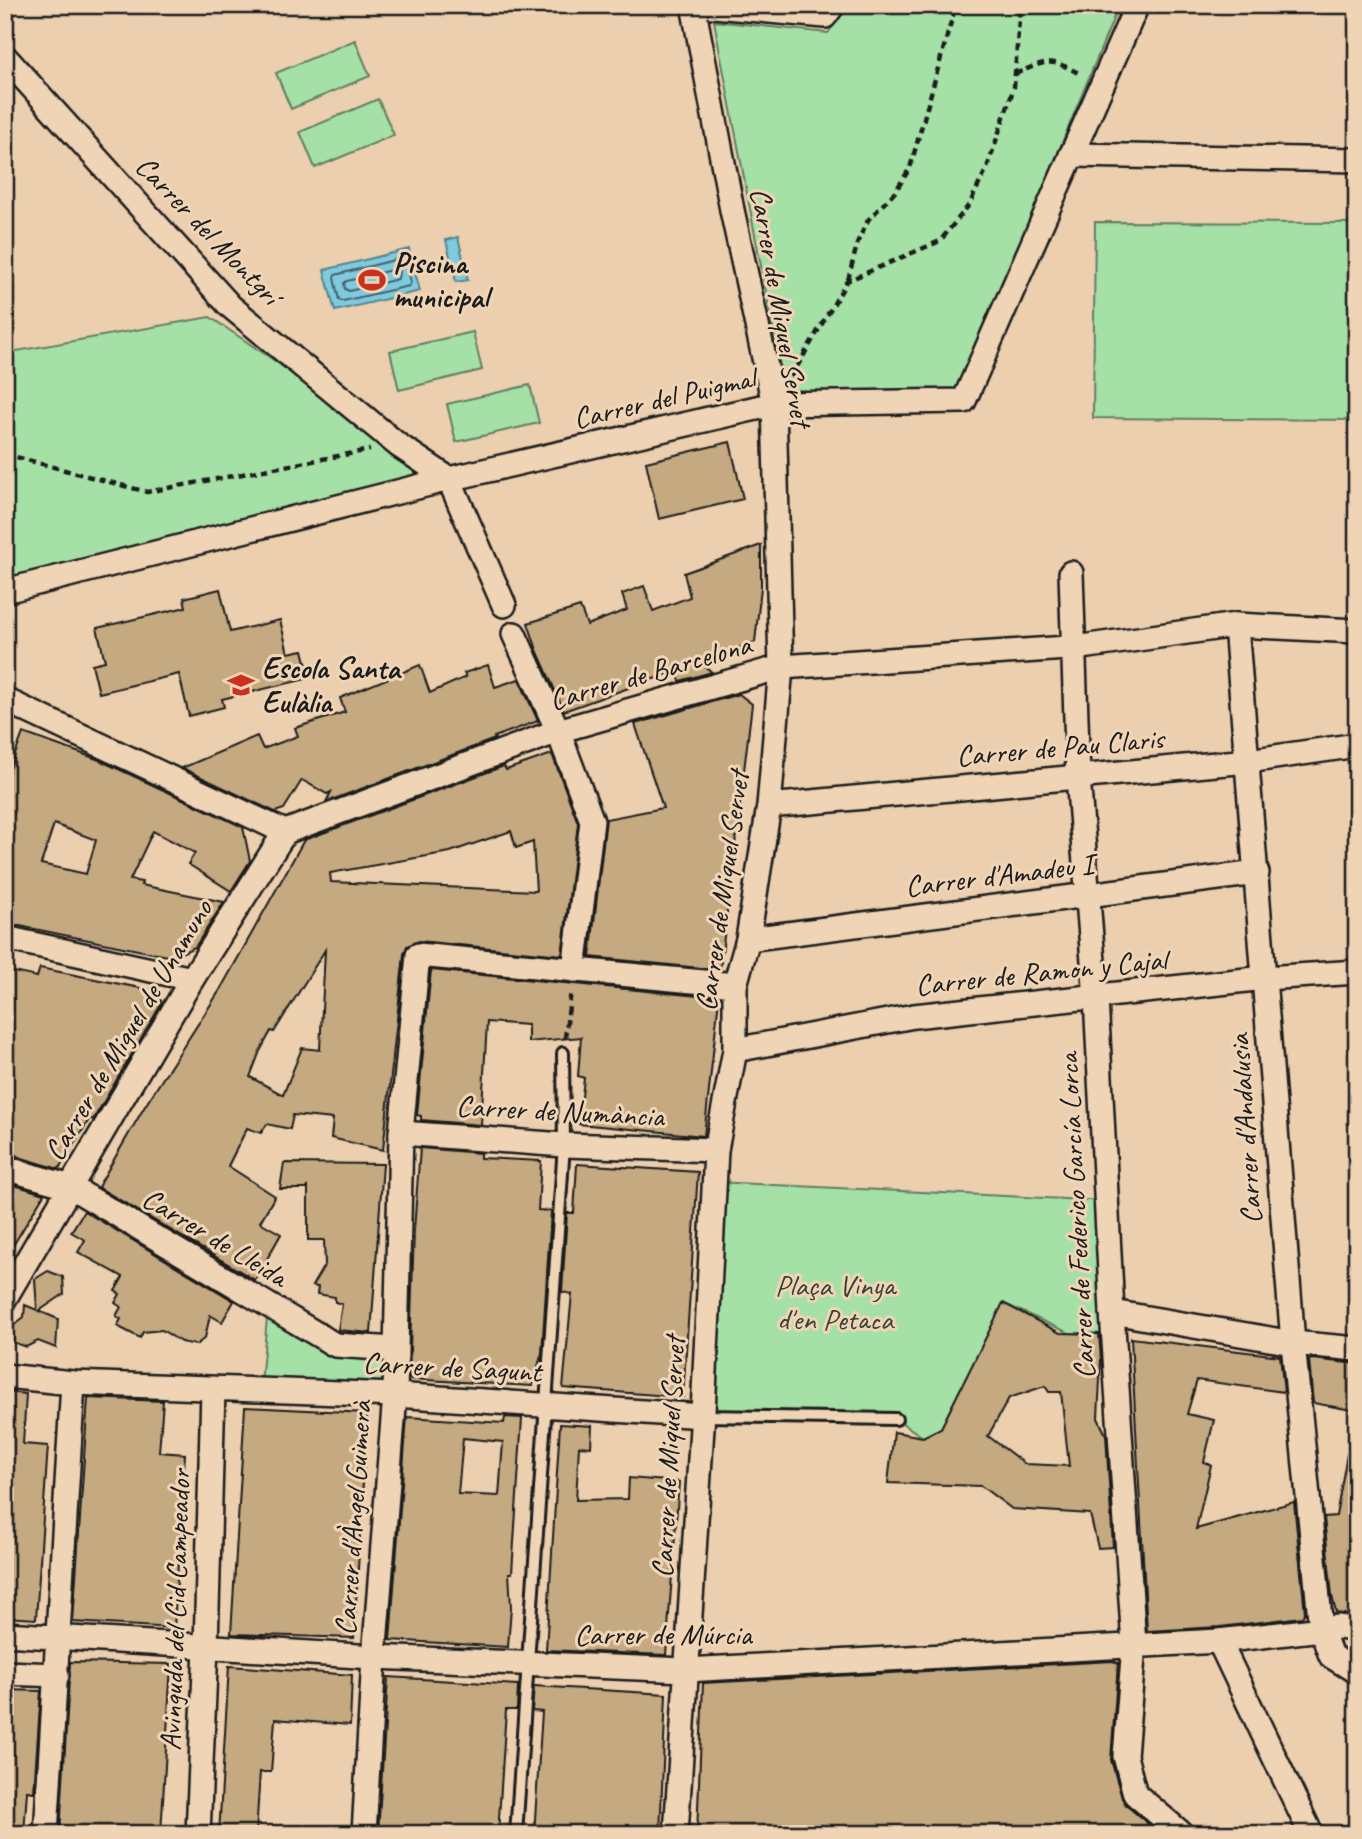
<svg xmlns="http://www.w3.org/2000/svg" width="1362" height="1839" viewBox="0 0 1362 1839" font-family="Caveat,sans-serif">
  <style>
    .green { fill: #a5e0a6; stroke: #607e61; stroke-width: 2 }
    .water { fill: #7fcadf; stroke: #578491; stroke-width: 2 }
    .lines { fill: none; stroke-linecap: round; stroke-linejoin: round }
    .shore { stroke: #44626a; stroke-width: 2 }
    .building { fill: #c5a981; stroke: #1c1c1c; stroke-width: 2; fill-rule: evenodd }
    .lane-casing { stroke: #1c1c1c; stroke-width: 16 }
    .street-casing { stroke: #1c1c1c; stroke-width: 28 }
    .path { stroke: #1c1c1c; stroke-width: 4.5; stroke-dasharray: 7 5; stroke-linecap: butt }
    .lane { stroke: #efd4b6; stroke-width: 10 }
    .street { stroke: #efd4b6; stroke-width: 23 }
    .labels { text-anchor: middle; stroke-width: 6; stroke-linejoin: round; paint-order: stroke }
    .street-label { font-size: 30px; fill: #1c1c1c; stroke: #efd4b6 }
    .poi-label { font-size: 30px; font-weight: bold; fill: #1c1c1c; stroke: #efd4b6; text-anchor: start }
    .park-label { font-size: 30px; fill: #374338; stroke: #efd4b6 }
  </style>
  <rect width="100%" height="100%" fill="#ebcfae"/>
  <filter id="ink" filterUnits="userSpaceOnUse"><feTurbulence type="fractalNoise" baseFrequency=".0143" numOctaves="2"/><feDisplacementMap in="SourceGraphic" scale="14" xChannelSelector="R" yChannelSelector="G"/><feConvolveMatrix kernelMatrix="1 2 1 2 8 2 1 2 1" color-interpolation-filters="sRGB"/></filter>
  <g filter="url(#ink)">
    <!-- green -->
    <g class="green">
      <path d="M849 5H1119L959 392H798L784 386 714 21 828 33Z"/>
      <path d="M355 40 370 76 291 109 276 73Z"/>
      <path d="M378 99 394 135 315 168 300 132Z"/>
      <path d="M1095 222 1357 223V420L1093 418Z"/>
      <path d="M210 317 449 479 5 591V353Z"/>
      <path d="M473 332 482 370 399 390 390 351Z"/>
      <path d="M530 385 539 423 456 442 447 404Z"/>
      <path d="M714 1182 1107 1201 1101 1334 1069 1333 1003 1303 941 1428 923 1437 896 1419 703 1412Z"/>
      <path d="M267 1318 331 1351 385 1357 382 1387 261 1383Z"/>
    </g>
    <!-- water -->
    <g class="water">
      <path d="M458 237 468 280 456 282 446 240Z"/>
      <path d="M409 249 420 291 335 311 324 270Z"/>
    </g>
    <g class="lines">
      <!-- shore -->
      <g class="shore">
        <path d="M402 258 405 260 411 282 409 286 343 301 339 300 334 278 335 275Z"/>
        <path d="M395 269 399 271 398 279 349 291 345 289 344 283 347 281Z"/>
      </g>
    </g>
    <!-- building -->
    <g class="building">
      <path d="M730 442 743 499 659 519 646 462Z"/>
      <path d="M761 545V587L755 642 699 662 712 672 680 681 676 671 564 711 537 650 528 623 580 607 587 625 627 610 622 594 644 586 653 611 690 597 684 573Z"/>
      <path d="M220 589 230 632 280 620 288 653 303 650 310 678 222 699 224 707 189 716 179 674 99 693 92 664 105 661 97 628 186 607 184 598Z"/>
      <path d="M420 665 430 693 466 677 464 673 488 665 495 687 519 679 538 721 494 737 495 739 326 802 331 792 327 794 302 780 284 809 275 812 182 768 257 736 263 749 298 736 295 728 345 712 340 698Z"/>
      <path d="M739 694 752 704 720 970 590 957 606 819 663 808 635 724Z"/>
      <path d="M23 733 97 759 243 827 250 861 231 891 188 864 195 853 153 831 130 880 142 882 141 885 224 902 195 947 172 957 5 923V782ZM54 824 96 840 86 874 41 864Z"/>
      <path d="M552 754 578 823 562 955 419 941 407 946 404 954 383 1150 331 1138 333 1119 293 1115 290 1129 267 1124 261 1133 247 1128 228 1166 275 1196 260 1222 281 1234 255 1280 98 1187 145 1106 220 990 304 840 504 766 506 770ZM511 831 516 848 533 842 536 891 331 882 330 873 450 852ZM325 950 320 1050 302 1048 283 1095 250 1077 260 1051 271 1031 274 1032Z"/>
      <path d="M40 968 155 991 162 1003 93 1120 90 1118 59 1169 22 1158 5 1150V970L37 977Z"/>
      <path d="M431 970 719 998 704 1136 579 1124 584 1078 578 1076 581 1037 528 1042V1025L487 1022 481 1125 421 1120V1116L417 1115Z"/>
      <path d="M420 1148 480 1153V1158L541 1161 538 1210 551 1211 542 1353 532 1386 409 1379 414 1230Z"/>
      <path d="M284 1163 383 1164 371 1333 338 1330 342 1304 335 1302V1297L317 1294 318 1287 312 1286 325 1264 324 1240H308V1186L307 1189H280Z"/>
      <path d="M577 1164 698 1172 683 1397 563 1388 572 1294 562 1292 567 1213H574Z"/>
      <path d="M11 1184 44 1194 5 1259V1194Z"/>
      <path d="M84 1211 234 1301 222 1322 210 1315 205 1338 196 1345 181 1342 162 1330 143 1332 140 1338 117 1326 121 1319 116 1316 121 1307 115 1303 120 1294 115 1291 123 1277 78 1252 85 1240 71 1232Z"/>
      <path d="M48 1271 63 1277 64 1294 39 1311 58 1319 56 1348 38 1341 26 1347 13 1342V1326L24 1317 25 1305 37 1310 35 1279Z"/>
      <path d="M1003 1303 1060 1333 1099 1334 1101 1359 1098 1418 1106 1435 1113 1547 1098 1548 1090 1514 1012 1509 981 1486 888 1483 894 1432 923 1437 941 1428ZM1045 1386 1049 1392H1061L1069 1466 1025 1464 988 1436 1009 1398Z"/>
      <path d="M1131 1338 1280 1356 1284 1392 1197 1380 1187 1414 1214 1420 1204 1462 1211 1465 1196 1529 1294 1502 1305 1613 1302 1617 1220 1627 1147 1631Z"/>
      <path d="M1312 1359 1357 1364V1411L1313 1403 1309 1360Z"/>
      <path d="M5 1392 26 1394 23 1444 48 1446 36 1619 5 1617Z"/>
      <path d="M88 1398 163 1401 159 1452 185 1454 174 1628 73 1622Z"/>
      <path d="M245 1407 367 1413 354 1638 231 1634Z"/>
      <path d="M407 1417 504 1423 505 1417 522 1418 512 1573H509L511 1607 508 1647 390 1640ZM463 1438 503 1442 499 1496 458 1494Z"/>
      <path d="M560 1424 592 1426 591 1447 579 1446 576 1500 628 1499 629 1478 679 1482 666 1655 546 1650Z"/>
      <path d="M1347 1454 1357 1455V1616L1336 1613 1332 1596 1324 1517 1336 1516Z"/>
      <path d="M1113 1661 1118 1663 1111 1760 1122 1798 1126 1805 1153 1828 1143 1834H697L703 1683Z"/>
      <path d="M70 1662 171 1664 161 1834H60Z"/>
      <path d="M229 1666 352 1675 350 1725 275 1719 271 1772H260L256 1834H219Z"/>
      <path d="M388 1677 518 1685 517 1710H506L498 1834H378Z"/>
      <path d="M534 1686 666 1694 660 1834H534L542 1712 532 1711Z"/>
      <path d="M5 1690 41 1691 34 1792 27 1791 24 1834H5Z"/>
    </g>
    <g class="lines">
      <defs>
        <g id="lane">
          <path d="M703 1416 896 1419"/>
          <path d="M516 1834 564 1145 563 1053"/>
        </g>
        <g id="street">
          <path d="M703 5 825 16 833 5"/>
          <path d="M5 57 230 306 398 445 449 479"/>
          <path d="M1071 155 1357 160"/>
          <path d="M449 479 504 605"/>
          <path d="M1071 573 1078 777 1096 998 1112 1312 1134 1645 1125 1756 1135 1794 1182 1834"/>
          <path d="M5 591 449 479 774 404 964 401 1137 5"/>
          <path d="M1236 625 1293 1343 1321 1629 1331 1656 1357 1672"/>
          <path d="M514 634 558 731 592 821 574 970"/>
          <path d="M5 700 285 832 558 731 781 667 1082 647 1236 625 1357 631"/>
          <path d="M769 806 1248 761 1357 745"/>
          <path d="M5 938 192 979"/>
          <path d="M748 939 1257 873"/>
          <path d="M735 1050 914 1016 1265 978 1357 972"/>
          <path d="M401 1133 564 1145 716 1150"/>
          <path d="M5 1168 71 1187 335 1345 394 1349"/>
          <path d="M5 1298 192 979 285 832"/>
          <path d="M1112 1312 1293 1343 1357 1349"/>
          <path d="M5 1376 73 1383 395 1395 703 1416"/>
          <path d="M5 1634 374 1657 686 1670 1219 1641 1339 1627 1357 1630"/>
          <path d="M1219 1641 1311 1834"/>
          <path d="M5 1673 57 1675"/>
          <path d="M46 1834 73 1383"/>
          <path d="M198 1834 206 1647 213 1389"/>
          <path d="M364 1834 374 1657 395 1395 401 1133 418 955 735 985"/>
          <path d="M676 1834 703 1412 716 1150 735 1050V985L748 939 769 806 781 667 774 404 732 210 693 5"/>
        </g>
      </defs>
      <!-- lane casing -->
      <use href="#lane" class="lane-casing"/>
      <!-- street casing -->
      <use href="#street" class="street-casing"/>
      <!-- path -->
      <g class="path">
        <path d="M1015 74C1048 60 1050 57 1082 75"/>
        <path d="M848 280 858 241 868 220 895 192 910 168 953 15V5"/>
        <path d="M791 377 847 281 940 241 969 205 987 168 1014 87 1020 5"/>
        <path d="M5 454 147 492 370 450"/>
        <path d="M565 1038 571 991"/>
      </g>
      <!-- lane -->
      <use href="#lane" class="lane"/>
      <!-- street -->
      <use href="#street" class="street"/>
    </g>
  </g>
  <!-- icons -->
  <defs>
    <symbol id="stadium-bare" viewBox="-9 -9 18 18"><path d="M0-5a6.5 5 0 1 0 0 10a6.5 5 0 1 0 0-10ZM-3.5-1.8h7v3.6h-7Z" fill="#c8321e" stroke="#efd4b6" stroke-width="2.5" paint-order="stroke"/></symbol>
    <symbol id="school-bare" viewBox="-9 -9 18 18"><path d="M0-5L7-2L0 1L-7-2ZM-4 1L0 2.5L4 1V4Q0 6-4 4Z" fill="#c8321e" stroke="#efd4b6" stroke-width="2.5" paint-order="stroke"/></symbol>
  </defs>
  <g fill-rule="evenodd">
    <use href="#stadium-bare" x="353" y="261" width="38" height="38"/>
    <use href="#school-bare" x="222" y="666" width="38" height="38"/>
  </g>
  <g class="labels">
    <!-- street labels -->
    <g class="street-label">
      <text transform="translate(208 230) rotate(46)" y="10">Carrer del Montgrí</text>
      <text transform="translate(781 307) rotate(80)" y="10">Carrer de Miquel Servet</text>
      <text transform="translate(664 398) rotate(-13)" y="10">Carrer del Puigmal</text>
      <text transform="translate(650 672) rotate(-16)" y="10">Carrer de Barcelona</text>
      <text transform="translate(1060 747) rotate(-5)" y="10">Carrer de Pau Claris</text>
      <text transform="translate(999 875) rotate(-7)" y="10">Carrer d'Amadeu I</text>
      <text transform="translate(722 891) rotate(-82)" y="10">Carrer de Miquel Servet</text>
      <text transform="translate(1041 972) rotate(-6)" y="10">Carrer de Ramon y Cajal</text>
      <text transform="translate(128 1030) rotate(-59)" y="10">Carrer de Miguel de Unamuno</text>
      <text transform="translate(560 1111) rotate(3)" y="10">Carrer de Numància</text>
      <text transform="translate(1245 1129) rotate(-94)" y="10">Carrer d'Andalusia</text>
      <text transform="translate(1076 1216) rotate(-93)" y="10">Carrer de Federico García Lorca</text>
      <text transform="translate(215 1237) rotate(31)" y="10">Carrer de Lleida</text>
      <text transform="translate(452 1367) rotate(3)" y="10">Carrer de Sagunt</text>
      <text transform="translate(668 1457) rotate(-87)" y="10">Carrer de Miquel Servet</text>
      <text transform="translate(353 1518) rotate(-86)" y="10">Carrer d'Àngel Guimerà</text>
      <text transform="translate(175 1610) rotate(-88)" y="10">Avinguda del Cid Campeador</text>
      <text x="663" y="1644">Carrer de Múrcia</text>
    </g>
    <!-- poi labels -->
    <g class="poi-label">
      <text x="393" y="273">Piscina<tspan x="393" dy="34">municipal</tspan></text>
      <text x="262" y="678">Escola Santa<tspan x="262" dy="34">Eulàlia</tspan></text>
    </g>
    <!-- park labels -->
    <g class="park-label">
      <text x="835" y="1295">Plaça Vinya<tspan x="835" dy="34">d'en Petaca</tspan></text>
    </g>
  </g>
  <!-- margin -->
  <rect width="1362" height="1839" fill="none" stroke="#efd4b6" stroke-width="28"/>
  <rect x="14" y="14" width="1334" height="1811" fill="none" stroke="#1c1c1c" stroke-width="2.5" filter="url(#ink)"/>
</svg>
